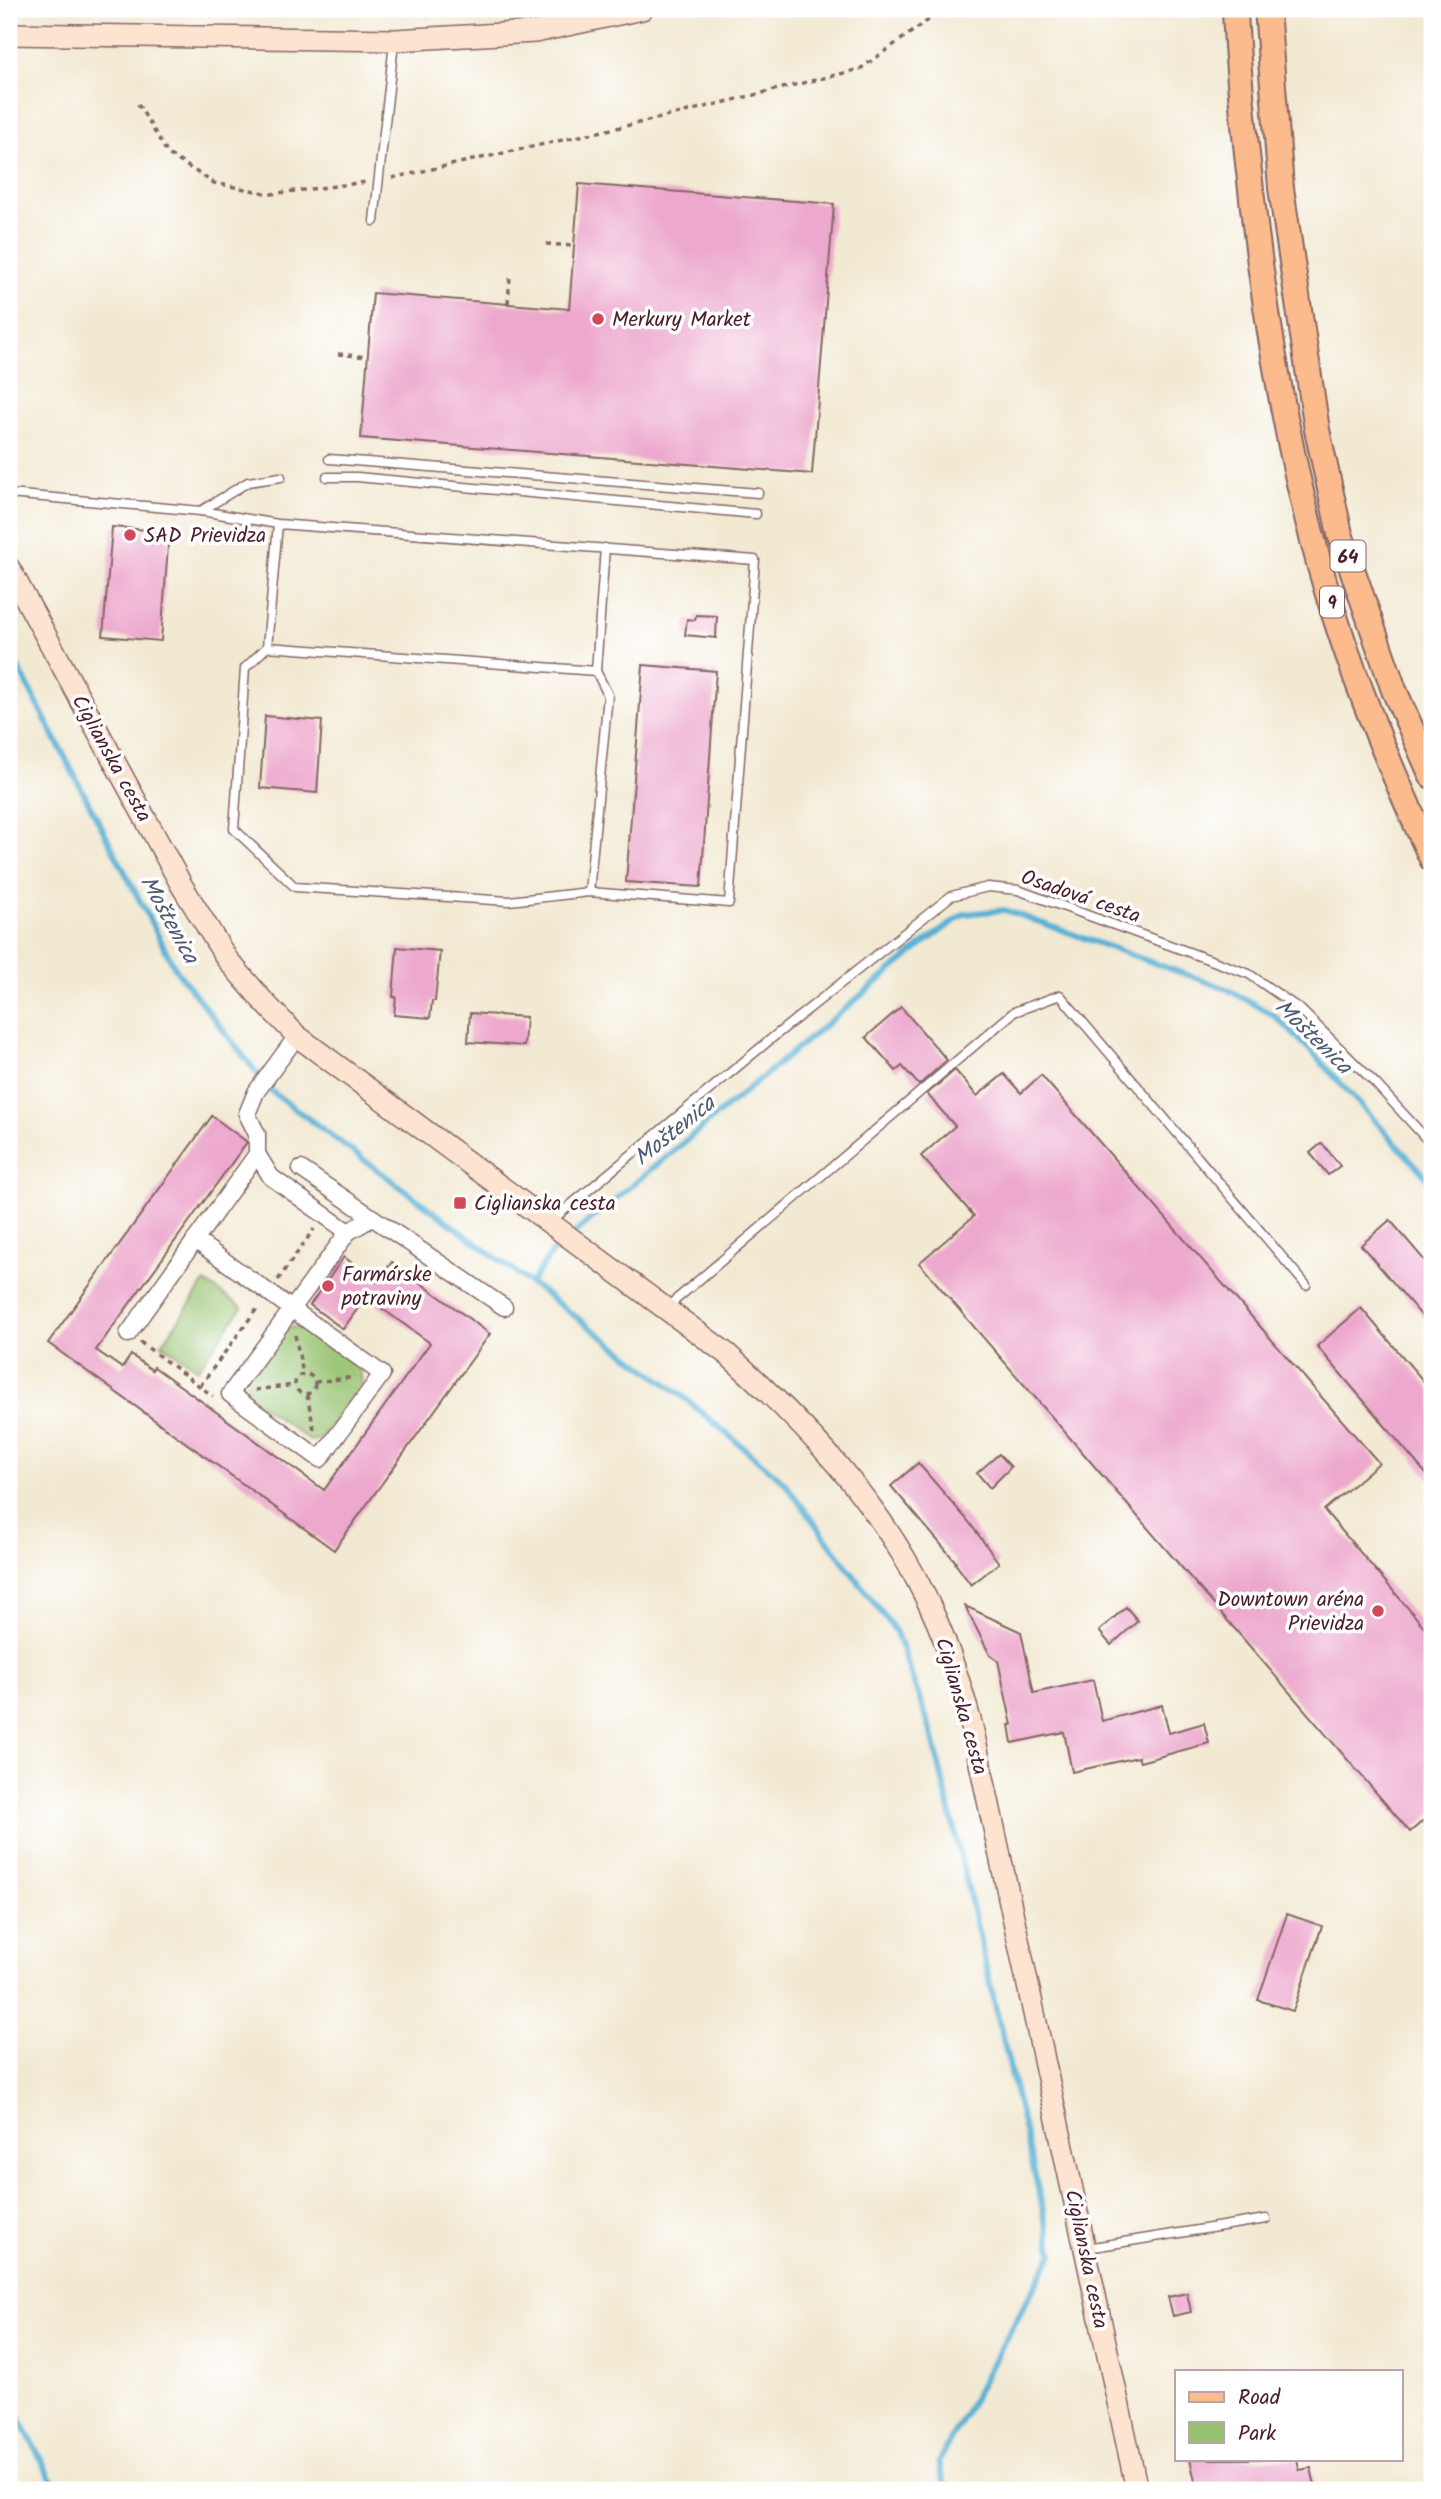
<svg xmlns="http://www.w3.org/2000/svg" width="1441" height="2499" viewBox="0 0 1441 2499" font-family="Kalam,sans-serif">
  <style>
    .green { fill: #96c270; stroke: #70704e; stroke-width: 2 }
    .lines { fill: none; stroke-linecap: round; stroke-linejoin: round }
    .stream { stroke: #57b0d5; stroke-width: 6 }
    .building { fill: #eda9cd }
    .lane-casing { stroke: #856665; stroke-width: 11 }
    .street-casing { stroke: #856665; stroke-width: 19 }
    .secondary-casing { stroke: #856665; stroke-width: 24 }
    .primary-casing { stroke: #856665; stroke-width: 28 }
    .path { stroke: #856665; stroke-width: 3.5; stroke-dasharray: 5 5; stroke-linecap: butt }
    .lane { stroke: #fff; stroke-width: 8 }
    .street { stroke: #fff; stroke-width: 16 }
    .secondary { stroke: #fde4d1; stroke-width: 21 }
    .primary { stroke: #fbbb8d; stroke-width: 24 }
    .poi-dot { fill: #d1495b; stroke: #fff; stroke-width: 2.5 }
    .labels { text-anchor: middle; stroke-width: 7; stroke-linejoin: round; paint-order: stroke }
    .shield { fill: #fff; stroke: #80626b; stroke-width: 2 }
    .shield-label { font-size: 19px; font-weight: bold; fill: #4a1f2b }
    .poi-label { font-size: 21px; fill: #4a1f2b; stroke: #fff; text-anchor: start }
    .street-label { font-size: 21px; fill: #4a1f2b; stroke: #fff }
    .water-label { font-size: 23px; font-style: italic; fill: #4f596f; stroke: #fff }
  </style>
  <rect width="100%" height="100%" fill="#fff"/>
  <filter id="ink" filterUnits="userSpaceOnUse"><feTurbulence type="fractalNoise" baseFrequency=".0143" numOctaves="2"/><feDisplacementMap in="SourceGraphic" scale="14" xChannelSelector="R" yChannelSelector="G"/><feConvolveMatrix kernelMatrix="1 2 1 2 8 2 1 2 1" color-interpolation-filters="sRGB"/></filter>
  <filter id="wash" filterUnits="userSpaceOnUse"><feTurbulence type="fractalNoise" baseFrequency=".00686" numOctaves="4" result="noise"/><feDisplacementMap in="SourceGraphic" scale="28" xChannelSelector="R" yChannelSelector="G"/><feGaussianBlur stdDeviation="1.57" result="paint"/><feColorMatrix in="noise" values="0 0 0 0 0 0 0 0 0 0 0 0 0 0 0 0 0 1.4 0 .05"/><feComposite in="paint" operator="in"/></filter>
  <g filter="url(#wash)">
    <rect width="100%" height="100%" fill="#f2e9d2"/>
    <!-- green -->
    <g class="green">
      <path d="M205 1282 242 1307 198 1369 162 1344Z"/>
      <path d="M301 1326 360 1368 362 1383 320 1439 310 1441 247 1395 246 1383 287 1328Z"/>
    </g>
    <g class="lines">
      <!-- stream -->
      <g class="stream">
        <path d="M9 650 176 970 271 1091 680 1394 784 1482 896 1632 932 1734 1053 2253 938 2462 947 2490"/>
        <path d="M530 1284 553 1251 923 944 964 914 1005 910 1227 989 1275 1016 1310 1050 1432 1183"/>
        <path d="M9 2398 57 2490"/>
      </g>
    </g>
    <g id="blocks">
      <!-- building -->
      <g class="building">
        <path d="M579 184 834 204 812 474 361 438 373 293 569 309Z"/>
        <path d="M112 527 169 532 161 641 103 636Z"/>
        <path d="M696 615 717 616 716 638 685 635 687 619 695 620Z"/>
        <path d="M643 665 716 671 701 887 626 882Z"/>
        <path d="M265 716 322 721 317 793 260 788Z"/>
        <path d="M397 947 440 951 435 1001H432L430 1018 394 1015 396 997H393Z"/>
        <path d="M901 1007 947 1060 919 1085 902 1066 896 1071 866 1037Z"/>
        <path d="M470 1013 526 1017 524 1046 468 1042Z"/>
        <path d="M955 1070 977 1096 1004 1074 1021 1093 1041 1075 1379 1463 1324 1510 1432 1636V1813L1410 1832 919 1263 974 1216 921 1156 955 1126 927 1094Z"/>
        <path d="M212 1116 247 1142 96 1350 122 1368 131 1355 152 1370 154 1367 324 1490 430 1343 366 1297 343 1329 310 1305 344 1257 377 1282 392 1262 490 1334 334 1550 48 1343Z"/>
        <path d="M1322 1143 1340 1166 1328 1175 1310 1153Z"/>
        <path d="M1390 1220 1432 1269V1328L1361 1245Z"/>
        <path d="M1361 1308 1432 1391V1481L1317 1346Z"/>
        <path d="M999 1454 1011 1467 990 1488 977 1473Z"/>
        <path d="M918 1463 969 1522 999 1563 971 1585 955 1563 956 1562 891 1486Z"/>
        <path d="M965 1606 1021 1632 1034 1693 1093 1680 1102 1721 1162 1705 1169 1733 1204 1723 1209 1743 1140 1762 1138 1757 1072 1772 1064 1732 1012 1743 1009 1725H1012L998 1661 990 1655Z"/>
        <path d="M1126 1607 1138 1621 1111 1645 1099 1631Z"/>
        <path d="M1287 1914 1322 1926 1293 2011 1258 2000Z"/>
        <path d="M1187 2293 1191 2312 1173 2316 1168 2297Z"/>
        <path d="M1190 2459H1297L1299 2470 1311 2468 1316 2490H1197Z"/>
      </g>
    </g>
  </g>
  <g filter="url(#ink)">
    <use href="#blocks" fill-opacity="0" stroke="#856665" stroke-width="2"/>
    <g class="lines">
      <defs>
        <g id="lane">
          <path d="M374 221 394 43"/>
          <path d="M329 459 758 493"/>
          <path d="M327 477H357L756 514"/>
          <path d="M9 494 201 511 248 482 281 477"/>
          <path d="M201 511 278 524 755 560 729 903 589 892 509 901 295 887 234 829 245 668 267 647 278 524"/>
          <path d="M267 647 596 671"/>
          <path d="M589 892 608 695 596 671 605 548"/>
          <path d="M550 1222 777 1034 951 896 988 887 1018 890 1249 974 1301 1010 1376 1084 1432 1145"/>
          <path d="M666 1308 1014 1012 1060 995 1306 1285"/>
          <path d="M1087 2248 1266 2219"/>
        </g>
        <g id="street">
          <path d="M257 1154 271 1177 348 1232"/>
          <path d="M301 1169 504 1307"/>
          <path d="M195 1240 292 1309 230 1394 320 1459 382 1374 292 1309 348 1232 372 1218"/>
          <path d="M128 1334 257 1154V1134L247 1114 256 1092 297 1036"/>
        </g>
        <g id="secondary">
          <path d="M9 34 395 40 535 32 642 9"/>
          <path d="M9 568 182 886 227 959 263 1001 297 1036 727 1354C805 1424 879 1501 925 1596 947 1639 961 1685 973 1731L1137 2490"/>
        </g>
        <g id="primary">
          <path d="M1235 9C1237 63 1243 118 1249 172 1262 295 1281 417 1312 537 1340 648 1384 756 1432 859"/>
          <path d="M1267 9 1281 188 1317 430 1340 534 1394 690 1432 776"/>
        </g>
      </defs>
      <!-- lane casing -->
      <use href="#lane" class="lane-casing"/>
      <!-- street casing -->
      <use href="#street" class="street-casing"/>
      <!-- secondary casing -->
      <use href="#secondary" class="secondary-casing"/>
      <!-- primary casing -->
      <use href="#primary" class="primary-casing"/>
      <!-- path -->
      <g class="path">
        <path d="M428 9 429 19"/>
        <path d="M138 104 168 154 214 183 271 194 367 182"/>
        <path d="M392 178 652 120 860 69 944 9"/>
        <path d="M546 244 574 246"/>
        <path d="M508 303 510 276"/>
        <path d="M338 354 367 357"/>
        <path d="M278 1280 314 1229"/>
        <path d="M295 1335 303 1374"/>
        <path d="M140 1342 213 1396"/>
        <circle cx="305" cy="1384" r="10"/>
        <path d="M315 1382 355 1377"/>
        <path d="M200 1386 259 1306"/>
        <path d="M255 1390 294 1385"/>
        <path d="M307 1395 315 1434"/>
      </g>
      <!-- lane -->
      <use href="#lane" class="lane"/>
      <!-- street -->
      <use href="#street" class="street"/>
      <!-- secondary -->
      <use href="#secondary" class="secondary"/>
      <!-- primary -->
      <use href="#primary" class="primary"/>
    </g>
  </g>
  <!-- markers -->
  <g class="poi-dot">
    <circle cx="598" cy="319" r="7"/>
    <circle cx="130" cy="535" r="7"/>
    <rect x="453" y="1196" width="14" height="14" rx="3.5"/>
    <circle cx="328" cy="1286" r="7"/>
    <circle cx="1378" cy="1611" r="7"/>
  </g>
  <g class="labels">
    <!-- shield labels -->
    <g class="shield">
      <rect x="1330.5" y="540.5" width="35" height="31" rx="5"/>
      <rect x="1320" y="586.5" width="24" height="31" rx="5"/>
    </g>
    <g class="shield-label">
      <text x="1348" y="563">64</text>
      <text x="1332" y="609">9</text>
    </g>
    <!-- poi labels -->
    <g class="poi-label">
      <text x="612" y="326">Merkury Market</text>
      <text x="144" y="542">SAD Prievidza</text>
      <text x="474" y="1210">Ciglianska cesta</text>
      <text x="342" y="1281">Farmárske<tspan x="342" dy="24">potraviny</tspan></text>
      <text x="1364" y="1606" text-anchor="end">Downtown aréna<tspan x="1364" dy="24">Prievidza</tspan></text>
    </g>
    <!-- street labels -->
    <g class="street-label">
      <text transform="translate(112 758) rotate(61)" y="7">Ciglianska cesta</text>
      <text transform="translate(1081 896) rotate(19)" y="7">Osadová cesta</text>
      <text transform="translate(962 1706) rotate(74)" y="7">Ciglianska cesta</text>
      <text transform="translate(1087 2259) rotate(78)" y="7">Ciglianska cesta</text>
    </g>
    <!-- water labels -->
    <g class="water-label">
      <text transform="translate(170 919) rotate(61)" y="8">Moštenica</text>
      <text transform="translate(1314 1036) rotate(44)" y="8">Moštenica</text>
      <text transform="translate(674 1130) rotate(-39)" y="8">Moštenica</text>
    </g>
  </g>
  <!-- margin -->
  <rect width="1441" height="2499" fill="none" stroke="#fff" stroke-width="35"/>
  <!-- legend -->
  <rect x="1175" y="2370" width="228" height="91" fill="#ffffff" stroke="#b7a5aa" stroke-width="2"/>
  <rect x="1189" y="2392" width="35" height="10" fill="#fbbb8d" stroke="#b7a5aa" stroke-width="2"/>
  <text x="1238" y="2404" font-size="21" fill="#4a1f2b">Road</text>
  <rect x="1189" y="2422" width="35" height="21" fill="#96c270" stroke="#b7a5aa" stroke-width="2"/>
  <text x="1238" y="2440" font-size="21" fill="#4a1f2b">Park</text>
</svg>
